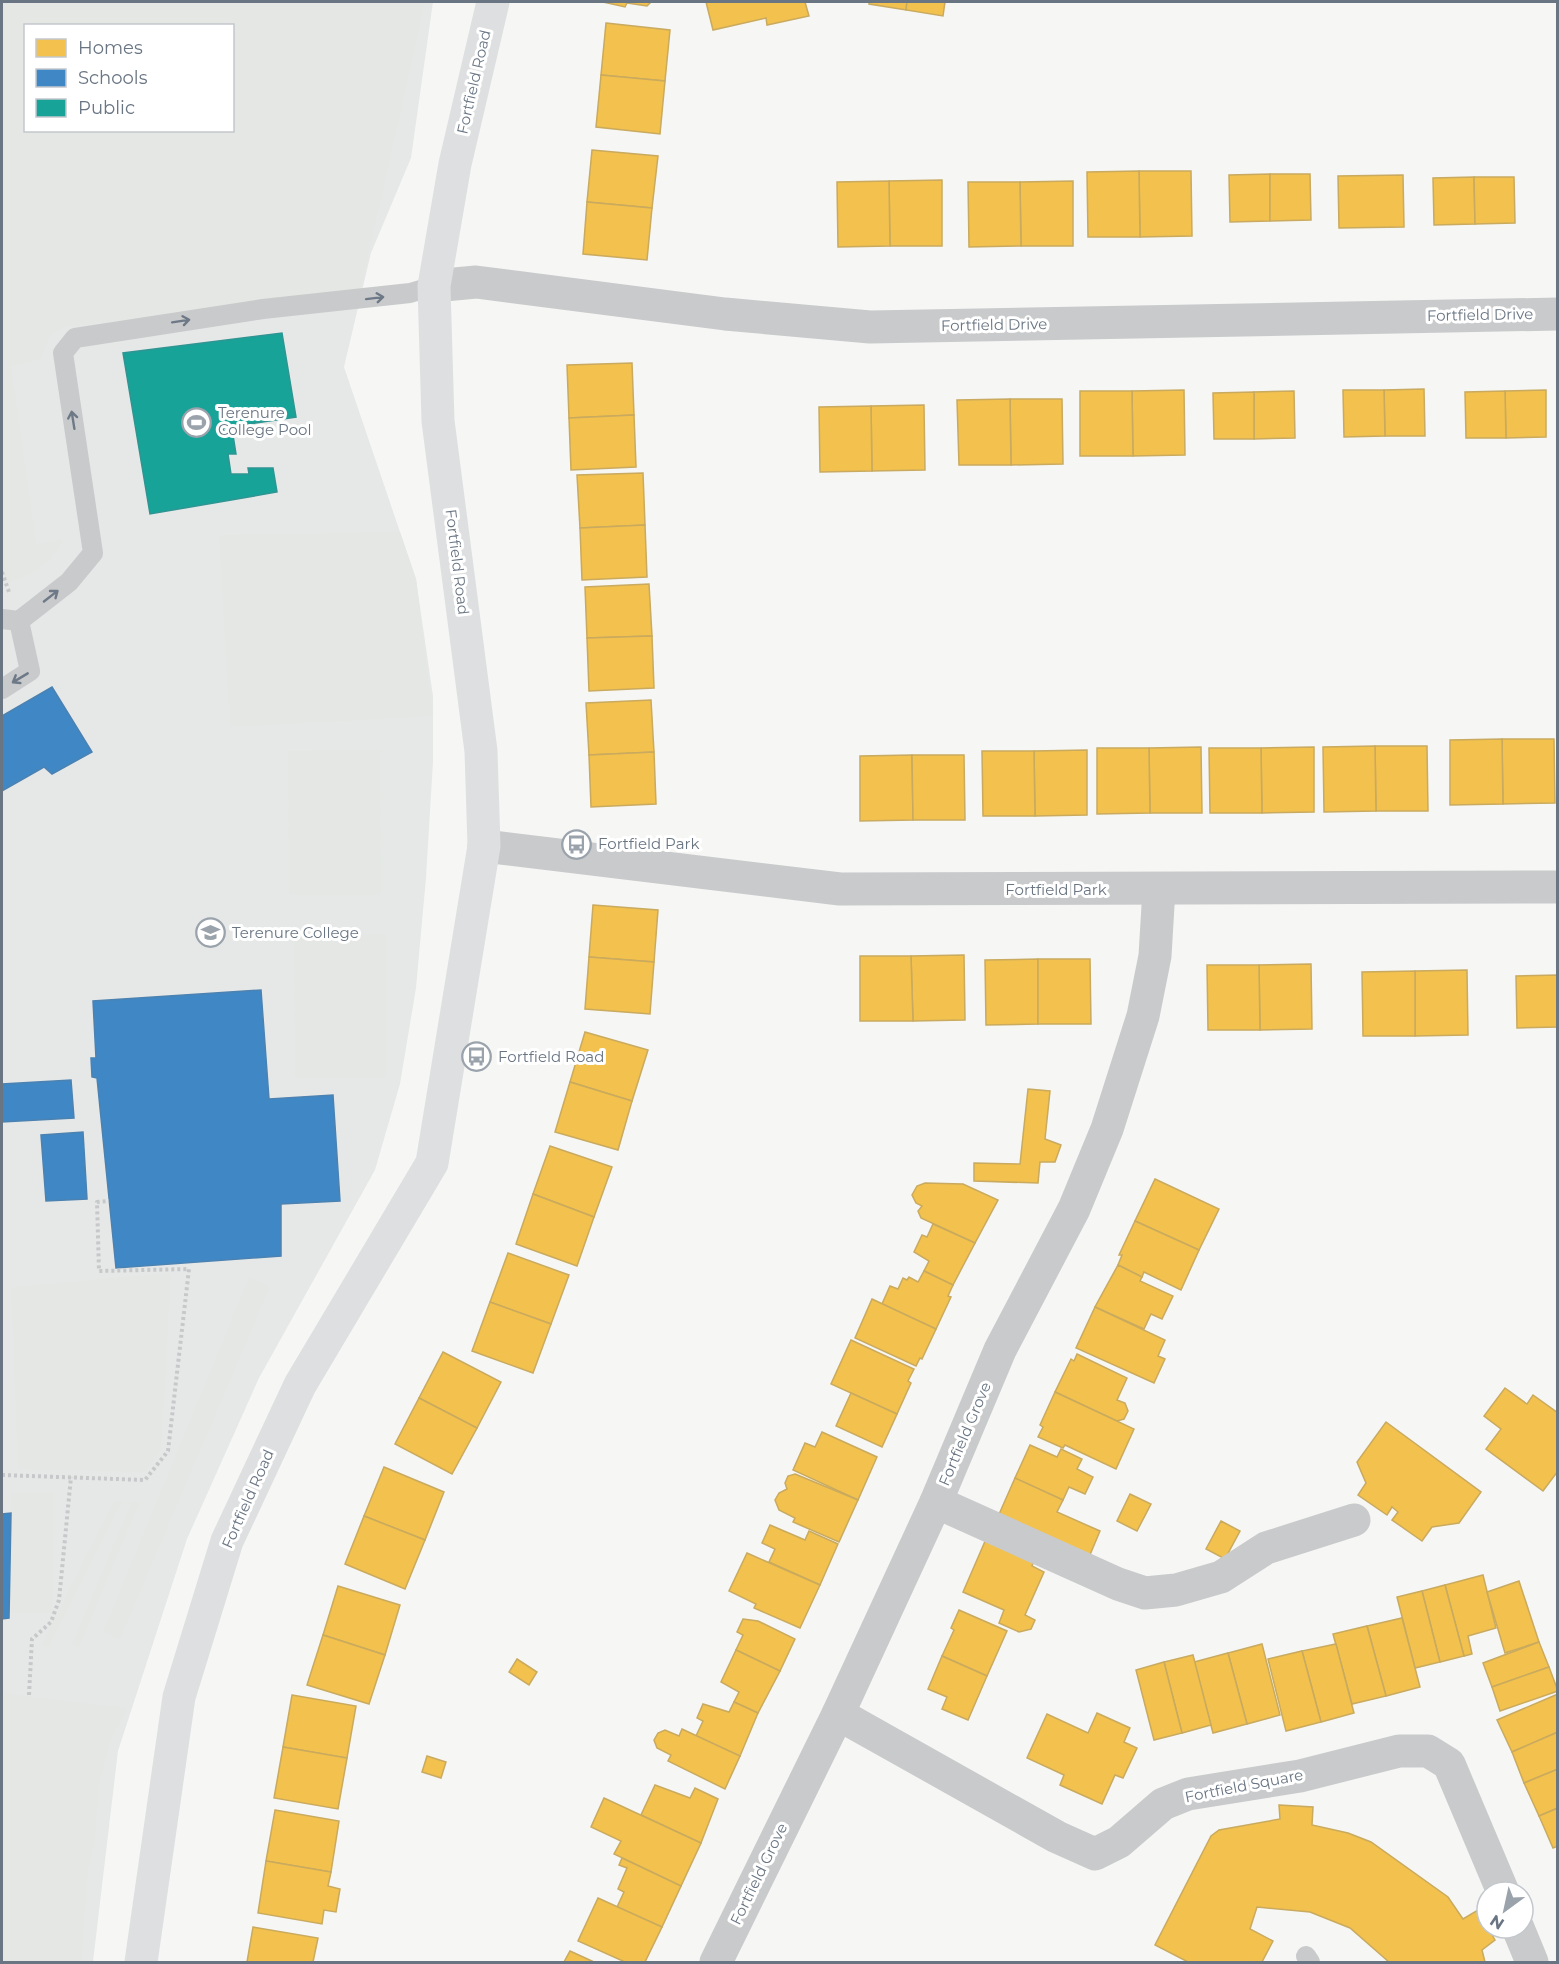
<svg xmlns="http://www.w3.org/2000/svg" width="1559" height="1964" viewBox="0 0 1559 1964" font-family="Montserrat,sans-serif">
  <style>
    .built { fill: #e6e8e8; fill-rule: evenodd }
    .green { fill: #e4e7e3; fill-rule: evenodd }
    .homes { fill: #f2c14e; stroke: #c9aa5e; stroke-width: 1.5 }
    .schools { fill: #3f88c5; stroke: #4c82b1; stroke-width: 1.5 }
    .public { fill: #17a398; stroke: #309592; stroke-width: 1.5 }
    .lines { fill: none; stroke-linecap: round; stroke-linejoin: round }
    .path { stroke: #c7c8c9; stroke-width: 4; stroke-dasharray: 3 3; stroke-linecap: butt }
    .lane { stroke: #c9cacb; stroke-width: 20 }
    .street { stroke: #c9cacb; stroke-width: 33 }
    .secondary { stroke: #dedfe0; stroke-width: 33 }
    .oneway { stroke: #6e7987 }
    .labels { text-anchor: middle; stroke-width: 6; stroke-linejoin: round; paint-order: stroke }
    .street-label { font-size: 15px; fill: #697583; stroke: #fff }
    .poi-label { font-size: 15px; fill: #697583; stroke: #fff; text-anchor: start }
  </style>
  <rect width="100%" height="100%" fill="#f6f6f5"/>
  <!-- built -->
  <path class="built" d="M2 2H433L411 158 371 253 344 367 416 579 433 696V762L426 878 416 988 400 1084 375 1170 259 1378 187 1539 118 1751 93 1962H2ZM26 26H232V130H26Z"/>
  <!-- green -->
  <g class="green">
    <path d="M2 2H425L360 292 66 327 52 333 40 360 11 366 36 544 63 539C53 567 27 574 2 587ZM26 26H232V130H26Z"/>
    <path d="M400 532 416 579 433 716 230 727 219 535Z"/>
    <path d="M380 750 381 895H289L288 751Z"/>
    <path d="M294 934H386V1078H295Z"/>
    <path d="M171 1273 161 1449 145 1472 18 1469 11 1287Z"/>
    <path d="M249 1277 270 1286 120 1639 103 1632Z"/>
    <path d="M11 1493H53V1613H9Z"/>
    <path d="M114 1501H122L48 1647 42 1644Z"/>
    <path d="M132 1501 139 1502 79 1647 72 1645Z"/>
    <path d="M2 1693 127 1708 111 1739 99 1782 95 1838 86 1883 82 1962H2Z"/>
  </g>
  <!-- homes -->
  <g class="homes">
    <path d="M603 2H651L647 6 627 3 625 7Z"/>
    <path d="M706 2H805L809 16 767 25 766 18 713 30Z"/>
    <path d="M869 2H907L906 10 869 4Z"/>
    <path d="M907 2H945L943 16 906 10Z"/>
    <path d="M606 23 670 30 665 81 601 75Z"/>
    <path d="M601 75 665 81 660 134 596 127Z"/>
    <path d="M592 150 658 156 652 208 587 202Z"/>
    <path d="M1139 171H1191L1192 236 1140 237Z"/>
    <path d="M1139 171 1140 237H1088L1087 172Z"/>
    <path d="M1270 174V221L1230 222 1229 175Z"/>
    <path d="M1270 174H1310L1311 220 1270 221Z"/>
    <path d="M1403 175 1404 227 1339 228 1338 176Z"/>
    <path d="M1474 177 1475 224 1434 225 1433 178Z"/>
    <path d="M1474 177H1514L1515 223 1475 224Z"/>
    <path d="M942 180V246H890L889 181Z"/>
    <path d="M889 181 890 246 838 247 837 182Z"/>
    <path d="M1073 181V246H1021L1020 182Z"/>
    <path d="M968 182H1020L1021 246 969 247Z"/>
    <path d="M587 202 652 208 647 260 583 254Z"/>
    <path d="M632 363 634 415 569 418 567 365Z"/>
    <path d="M1424 389 1425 436H1385L1384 390Z"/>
    <path d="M1184 390 1185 455 1133 456 1132 391Z"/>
    <path d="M1343 390H1384L1385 436 1344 437Z"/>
    <path d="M1546 390V437L1506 438 1505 391Z"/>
    <path d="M1080 391H1132L1133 456H1080Z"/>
    <path d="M1294 391 1295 438 1254 439V392Z"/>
    <path d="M1505 391 1506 438H1466L1465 392Z"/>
    <path d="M1254 392V439H1214L1213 393Z"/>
    <path d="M1010 399H1062L1063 464 1011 465Z"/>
    <path d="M1010 399 1011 465H959L957 400Z"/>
    <path d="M924 405 925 470 872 471 871 406Z"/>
    <path d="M871 406 872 471 820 472 819 407Z"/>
    <path d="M634 415 636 467 571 470 569 418Z"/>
    <path d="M643 473 645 525 580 528 577 475Z"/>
    <path d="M645 525 647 577 582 580 580 528Z"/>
    <path d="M649 584 652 636 587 638 585 587Z"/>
    <path d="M652 636 654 688 589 691 587 638Z"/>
    <path d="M651 700 654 752 589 755 586 703Z"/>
    <path d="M1502 739H1554L1555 803 1503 804Z"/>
    <path d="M1502 739 1503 804 1450 805V740Z"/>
    <path d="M1375 746H1427L1428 811H1376Z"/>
    <path d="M1375 746 1376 811 1324 812 1323 747Z"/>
    <path d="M1201 747 1202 813H1150L1149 748Z"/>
    <path d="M1314 747V812L1262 813 1261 748Z"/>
    <path d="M1097 748H1149L1150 813 1097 814Z"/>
    <path d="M1209 748H1261L1262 813H1210Z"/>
    <path d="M1087 750V815L1035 816 1034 751Z"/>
    <path d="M982 751H1034L1035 816H983Z"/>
    <path d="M654 752 656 804 591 807 589 755Z"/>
    <path d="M912 755 913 820 860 821V756Z"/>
    <path d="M912 755H964L965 820H913Z"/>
    <path d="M593 905 658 910 654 962 589 957Z"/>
    <path d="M964 955 965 1020 913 1021 911 956Z"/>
    <path d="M860 956H911L913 1021H860Z"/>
    <path d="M589 957 654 962 650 1014 585 1009Z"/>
    <path d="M1038 959V1024L986 1025 985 960Z"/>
    <path d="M1038 959H1090L1091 1024H1038Z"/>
    <path d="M1311 964 1312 1029 1260 1030 1259 965Z"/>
    <path d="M1207 965H1259L1260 1030H1208Z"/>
    <path d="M1467 970 1468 1035 1415 1036V971Z"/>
    <path d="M1415 971V1036H1363L1362 972Z"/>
    <path d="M1558 975V1027L1517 1028 1516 976Z"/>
    <path d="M585 1032 648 1050 632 1101 570 1082Z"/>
    <path d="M570 1082 632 1101 618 1150 555 1132Z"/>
    <path d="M1028 1089 1050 1091 1045 1139 1061 1145 1055 1162H1040L1038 1183 974 1181V1163L1020 1164Z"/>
    <path d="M550 1146 612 1167 594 1217 533 1194Z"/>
    <path d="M1155 1179 1219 1209 1199 1250 1135 1221Z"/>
    <path d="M925 1183 963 1184 998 1200 975 1243 921 1218 918 1211 922 1206 916 1203 912 1195 917 1186Z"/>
    <path d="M533 1194 594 1217 577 1266 516 1244Z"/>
    <path d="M1135 1221 1199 1250 1181 1290 1144 1272 1142 1277 1118 1265 1122 1255H1119Z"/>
    <path d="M933 1224 975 1243 953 1285 924 1271 929 1261 914 1252 922 1235 927 1237Z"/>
    <path d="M508 1253 569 1275 551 1324 490 1302Z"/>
    <path d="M1118 1265 1142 1277 1140 1281 1173 1296 1162 1319 1151 1314 1144 1329 1095 1307Z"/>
    <path d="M924 1271 953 1285 948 1296 951 1297 936 1329 882 1304 890 1286 898 1289 903 1278 907 1280 909 1277 918 1282Z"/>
    <path d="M872 1299 936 1329 922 1359 920 1358 916 1366 855 1338Z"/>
    <path d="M490 1302 551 1324 533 1373 472 1351Z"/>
    <path d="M1095 1307 1165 1340 1158 1356 1165 1359 1154 1383 1076 1348Z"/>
    <path d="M851 1340 914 1369 908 1381 911 1383 897 1414 831 1384Z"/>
    <path d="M443 1352 501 1382 477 1428 419 1398Z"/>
    <path d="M1077 1354 1127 1378 1117 1400 1125 1403 1128 1411 1124 1419 1117 1421 1055 1392 1071 1359 1074 1361Z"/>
    <path d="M1505 1388 1527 1404 1533 1395 1558 1413V1471L1543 1491 1486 1449 1501 1429 1484 1416Z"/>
    <path d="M1055 1392 1134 1429 1116 1469 1065 1445 1063 1448 1038 1437 1043 1427 1040 1425Z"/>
    <path d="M851 1393 897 1414 882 1447 836 1426Z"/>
    <path d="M419 1398 477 1428 452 1474 395 1444Z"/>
    <path d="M1386 1422 1481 1492 1459 1523 1432 1527 1422 1541 1392 1520 1398 1512 1392 1507 1387 1515 1358 1495 1366 1483 1357 1462Z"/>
    <path d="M822 1432 877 1457 858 1500 793 1470 805 1443 815 1447Z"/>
    <path d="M1030 1445 1057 1457 1061 1449 1082 1459 1077 1469 1093 1477 1085 1494 1069 1487 1063 1500 1015 1478Z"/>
    <path d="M384 1467 444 1492 425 1540 364 1516Z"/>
    <path d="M795 1474 858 1500 839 1542 793 1522 795 1518 779 1510 775 1500 779 1493 787 1489 785 1483 788 1476Z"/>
    <path d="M1015 1478 1063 1500 1057 1512 1100 1531 1087 1562 996 1521Z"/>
    <path d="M1130 1494 1151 1504 1137 1531 1117 1521Z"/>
    <path d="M364 1516 425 1540 405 1589 345 1564Z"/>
    <path d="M1221 1521 1240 1531 1225 1559 1206 1549Z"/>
    <path d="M770 1525 805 1540 809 1531 838 1544 820 1585 769 1562 775 1549 762 1543Z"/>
    <path d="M986 1539 1034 1561 1032 1566 1044 1572 1025 1615 1035 1620 1031 1629 1019 1632 999 1623 1004 1610 963 1592Z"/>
    <path d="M747 1553 820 1585 800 1628 754 1608 756 1604 729 1591Z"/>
    <path d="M1483 1575 1496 1628 1468 1636 1472 1654 1464 1656 1445 1585Z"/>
    <path d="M1519 1581 1539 1642 1505 1653 1487 1592Z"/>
    <path d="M1445 1585 1464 1656 1440 1662 1422 1591Z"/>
    <path d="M338 1586 400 1605 385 1655 323 1635Z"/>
    <path d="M1422 1591 1440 1662 1415 1668 1397 1597Z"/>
    <path d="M959 1610 1007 1631 987 1676 942 1656 954 1630 951 1628Z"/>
    <path d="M1402 1618 1420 1687 1386 1696 1367 1626Z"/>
    <path d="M743 1619 758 1621 795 1639 780 1671 736 1650 743 1635 737 1632Z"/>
    <path d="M1367 1626 1386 1696 1352 1704 1333 1634Z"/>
    <path d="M323 1635 385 1655 369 1704 307 1685Z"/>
    <path d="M1539 1642 1549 1667 1492 1687 1483 1663Z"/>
    <path d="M1262 1644 1280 1715 1247 1724 1228 1653Z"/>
    <path d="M1336 1644 1354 1713 1321 1722 1302 1651Z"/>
    <path d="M736 1650 780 1671 758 1713 734 1702 739 1692 721 1682Z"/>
    <path d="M1302 1651 1321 1722 1286 1731 1268 1659Z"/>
    <path d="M1228 1653 1247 1724 1213 1733 1194 1662Z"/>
    <path d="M1193 1655 1211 1725 1182 1733 1164 1662Z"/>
    <path d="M942 1656 987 1676 968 1720 942 1709 947 1697 928 1689Z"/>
    <path d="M517 1659 537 1672 529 1685 509 1672Z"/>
    <path d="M1164 1662 1182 1733 1154 1740 1136 1670Z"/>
    <path d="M1549 1667 1558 1691 1500 1711 1492 1687Z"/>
    <path d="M1558 1694V1732L1512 1752 1497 1720Z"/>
    <path d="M292 1695 356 1706 347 1758 283 1747Z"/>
    <path d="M734 1702 758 1713 740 1756 696 1736 703 1721 697 1718 703 1704 729 1712Z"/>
    <path d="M1097 1713 1130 1728 1124 1742 1137 1748 1123 1778 1115 1775 1102 1804 1060 1785 1064 1775 1027 1758 1047 1714 1088 1733Z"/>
    <path d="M682 1729 740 1756 725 1789 668 1761 671 1755 657 1748 654 1740 658 1733 665 1730 679 1736Z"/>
    <path d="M1558 1732V1769L1524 1783 1512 1752Z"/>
    <path d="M283 1747 347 1758 338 1809 274 1798Z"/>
    <path d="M427 1756 446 1762 441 1778 422 1772Z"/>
    <path d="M1558 1769V1808L1539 1816 1524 1783Z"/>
    <path d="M655 1785 690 1798 695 1788 718 1799 701 1843 641 1815Z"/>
    <path d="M604 1798 701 1843 681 1886 614 1854 621 1841 591 1827Z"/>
    <path d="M1279 1805 1313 1807 1312 1825 1348 1833 1371 1842 1448 1897 1463 1919 1478 1910 1495 1940 1482 1950 1485 1962H1389L1350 1928 1310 1912 1257 1907 1250 1929 1273 1941 1262 1962H1188L1155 1945 1211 1836 1219 1830 1280 1819Z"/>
    <path d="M1558 1808V1846L1553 1848 1539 1816Z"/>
    <path d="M275 1810 339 1821 331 1872 266 1861Z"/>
    <path d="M622 1858 681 1886 662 1927 617 1907 624 1892 618 1889 627 1868 619 1865Z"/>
    <path d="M266 1861 331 1872 328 1886 340 1889 336 1912 324 1910 322 1924 258 1913Z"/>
    <path d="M598 1898 662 1927 645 1962H625L578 1941Z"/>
    <path d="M253 1927 318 1938 313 1962H247Z"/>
    <path d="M570 1951 594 1962H564Z"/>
  </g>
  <!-- schools -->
  <g class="schools">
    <path d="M52 687 92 752 52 774 44 767 2 791V716Z"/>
    <path d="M261 990 269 1099 333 1095 340 1201 281 1204V1256L116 1268 97 1078 92 1077 91 1058H96L93 1001Z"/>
    <path d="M71 1080 74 1118 2 1122V1084Z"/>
    <path d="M83 1132 87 1199 46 1201 41 1135Z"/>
    <path d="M11 1513 9 1618 2 1619V1514Z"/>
  </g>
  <!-- public -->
  <path class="public" d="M282 333 296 417 223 428 225 436 233 435 236 454H228L231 474H249L248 468H273L277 492 150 514 123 353Z"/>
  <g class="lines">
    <!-- path -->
    <g class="path">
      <path d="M2 572 9 592"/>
      <path d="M2 1475 145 1480 168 1451 189 1269 99 1271 97 1202 109 1201"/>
      <path d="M29 1695 32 1639 51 1622 59 1600 71 1477"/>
    </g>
    <!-- lane -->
    <g class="lane">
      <path d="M2 619 19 621 69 582 93 553 63 353 75 338 263 309 410 293 434 286"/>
      <path d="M2 689 30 671 19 621"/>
      <path d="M1306 1956 1310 1962"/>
    </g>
    <!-- street -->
    <g class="street">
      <path d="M434 286 476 282 725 314 870 327 1558 314"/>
      <path d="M484 846 840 889 1558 887"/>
      <path d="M936 1502 1118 1584 1145 1593 1176 1590 1221 1577 1266 1548 1354 1520"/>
      <path d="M838 1714 1057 1837 1095 1854 1119 1842 1163 1804 1188 1794 1300 1776 1399 1751H1428L1449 1764 1503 1892"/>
      <path d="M1518 1928 1532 1962"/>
      <path d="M716 1962 838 1714 936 1502 1000 1350 1074 1209 1107 1129 1143 1016 1155 956 1159 889"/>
    </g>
    <!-- secondary -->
    <path class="secondary" d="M141 1962 179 1697 227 1541 300 1385 432 1163 484 846 481 751 438 421 434 286 455 164 493 2"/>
  </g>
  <!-- one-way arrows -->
  <defs><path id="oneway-shaft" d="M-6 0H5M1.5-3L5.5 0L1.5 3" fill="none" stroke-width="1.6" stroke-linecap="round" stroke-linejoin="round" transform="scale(1.5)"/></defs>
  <g class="oneway">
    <use href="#oneway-shaft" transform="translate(375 298) rotate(-7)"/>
    <use href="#oneway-shaft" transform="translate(181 321) rotate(-9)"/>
    <use href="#oneway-shaft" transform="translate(73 420) rotate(-99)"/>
    <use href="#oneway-shaft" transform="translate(51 596) rotate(-38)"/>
    <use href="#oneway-shaft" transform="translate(20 678) rotate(149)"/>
  </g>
  <!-- icons -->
  <defs>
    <symbol id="stadium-ring" viewBox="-11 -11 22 22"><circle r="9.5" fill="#fff" stroke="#9aa2ab" stroke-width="1.5"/><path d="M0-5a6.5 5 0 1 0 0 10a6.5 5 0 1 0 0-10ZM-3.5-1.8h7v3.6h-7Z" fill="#9aa2ab"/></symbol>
    <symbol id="bus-ring" viewBox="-11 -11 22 22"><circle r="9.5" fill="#fff" stroke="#9aa2ab" stroke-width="1.5"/><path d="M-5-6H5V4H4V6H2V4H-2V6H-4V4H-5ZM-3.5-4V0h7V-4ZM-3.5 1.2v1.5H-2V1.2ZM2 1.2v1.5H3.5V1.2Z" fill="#9aa2ab"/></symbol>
    <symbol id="school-ring" viewBox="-11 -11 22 22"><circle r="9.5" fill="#fff" stroke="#9aa2ab" stroke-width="1.5"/><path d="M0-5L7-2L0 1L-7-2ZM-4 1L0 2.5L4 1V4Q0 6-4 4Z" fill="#9aa2ab"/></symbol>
  </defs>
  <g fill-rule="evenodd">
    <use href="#stadium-ring" x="180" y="406" width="33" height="33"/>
    <use href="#bus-ring" x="560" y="828" width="33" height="33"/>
    <use href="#school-ring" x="194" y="916" width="33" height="33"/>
    <use href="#bus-ring" x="460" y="1040" width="33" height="33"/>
  </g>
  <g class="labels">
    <!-- street labels -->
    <g class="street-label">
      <text transform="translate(474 82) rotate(-77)" y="5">Fortfield Road</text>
      <text transform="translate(1480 315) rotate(-1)" y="5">Fortfield Drive</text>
      <text transform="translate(994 325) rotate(-1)" y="5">Fortfield Drive</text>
      <text transform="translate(457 562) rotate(83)" y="5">Fortfield Road</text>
      <text x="1056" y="895">Fortfield Park</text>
      <text transform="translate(965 1434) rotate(-67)" y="5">Fortfield Grove</text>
      <text transform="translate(248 1499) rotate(-66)" y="5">Fortfield Road</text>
      <text transform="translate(1244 1786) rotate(-11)" y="5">Fortfield Square</text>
      <text transform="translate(759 1874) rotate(-64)" y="5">Fortfield Grove</text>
    </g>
    <!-- poi labels -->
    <g class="poi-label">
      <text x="218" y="418">Terenure<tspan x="218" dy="17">College Pool</tspan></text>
      <text x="598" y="849">Fortfield Park</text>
      <text x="232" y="938">Terenure College</text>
      <text x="498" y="1062">Fortfield Road</text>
    </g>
  </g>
  <!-- border -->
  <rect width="1559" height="1964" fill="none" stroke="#697583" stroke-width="6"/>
  <!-- legend -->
  <rect x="24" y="24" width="210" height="108" fill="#ffffff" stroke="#c3c8cd" stroke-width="1.5"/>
  <rect x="36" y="39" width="30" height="18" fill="#f2c14e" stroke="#c3c8cd" stroke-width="1.5"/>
  <text x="78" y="54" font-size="18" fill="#697583">Homes</text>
  <rect x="36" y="69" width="30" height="18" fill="#3f88c5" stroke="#c3c8cd" stroke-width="1.5"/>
  <text x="78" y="84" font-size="18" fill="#697583">Schools</text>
  <rect x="36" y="99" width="30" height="18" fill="#17a398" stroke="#c3c8cd" stroke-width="1.5"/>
  <text x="78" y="114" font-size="18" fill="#697583">Public</text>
  <!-- north arrow -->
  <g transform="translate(1505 1910) rotate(213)"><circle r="28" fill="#ffffff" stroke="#c3c8cd" stroke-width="1.5"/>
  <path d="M0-4.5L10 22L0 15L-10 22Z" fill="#9aa2ab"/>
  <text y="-9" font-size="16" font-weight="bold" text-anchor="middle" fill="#697583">N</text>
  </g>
</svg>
